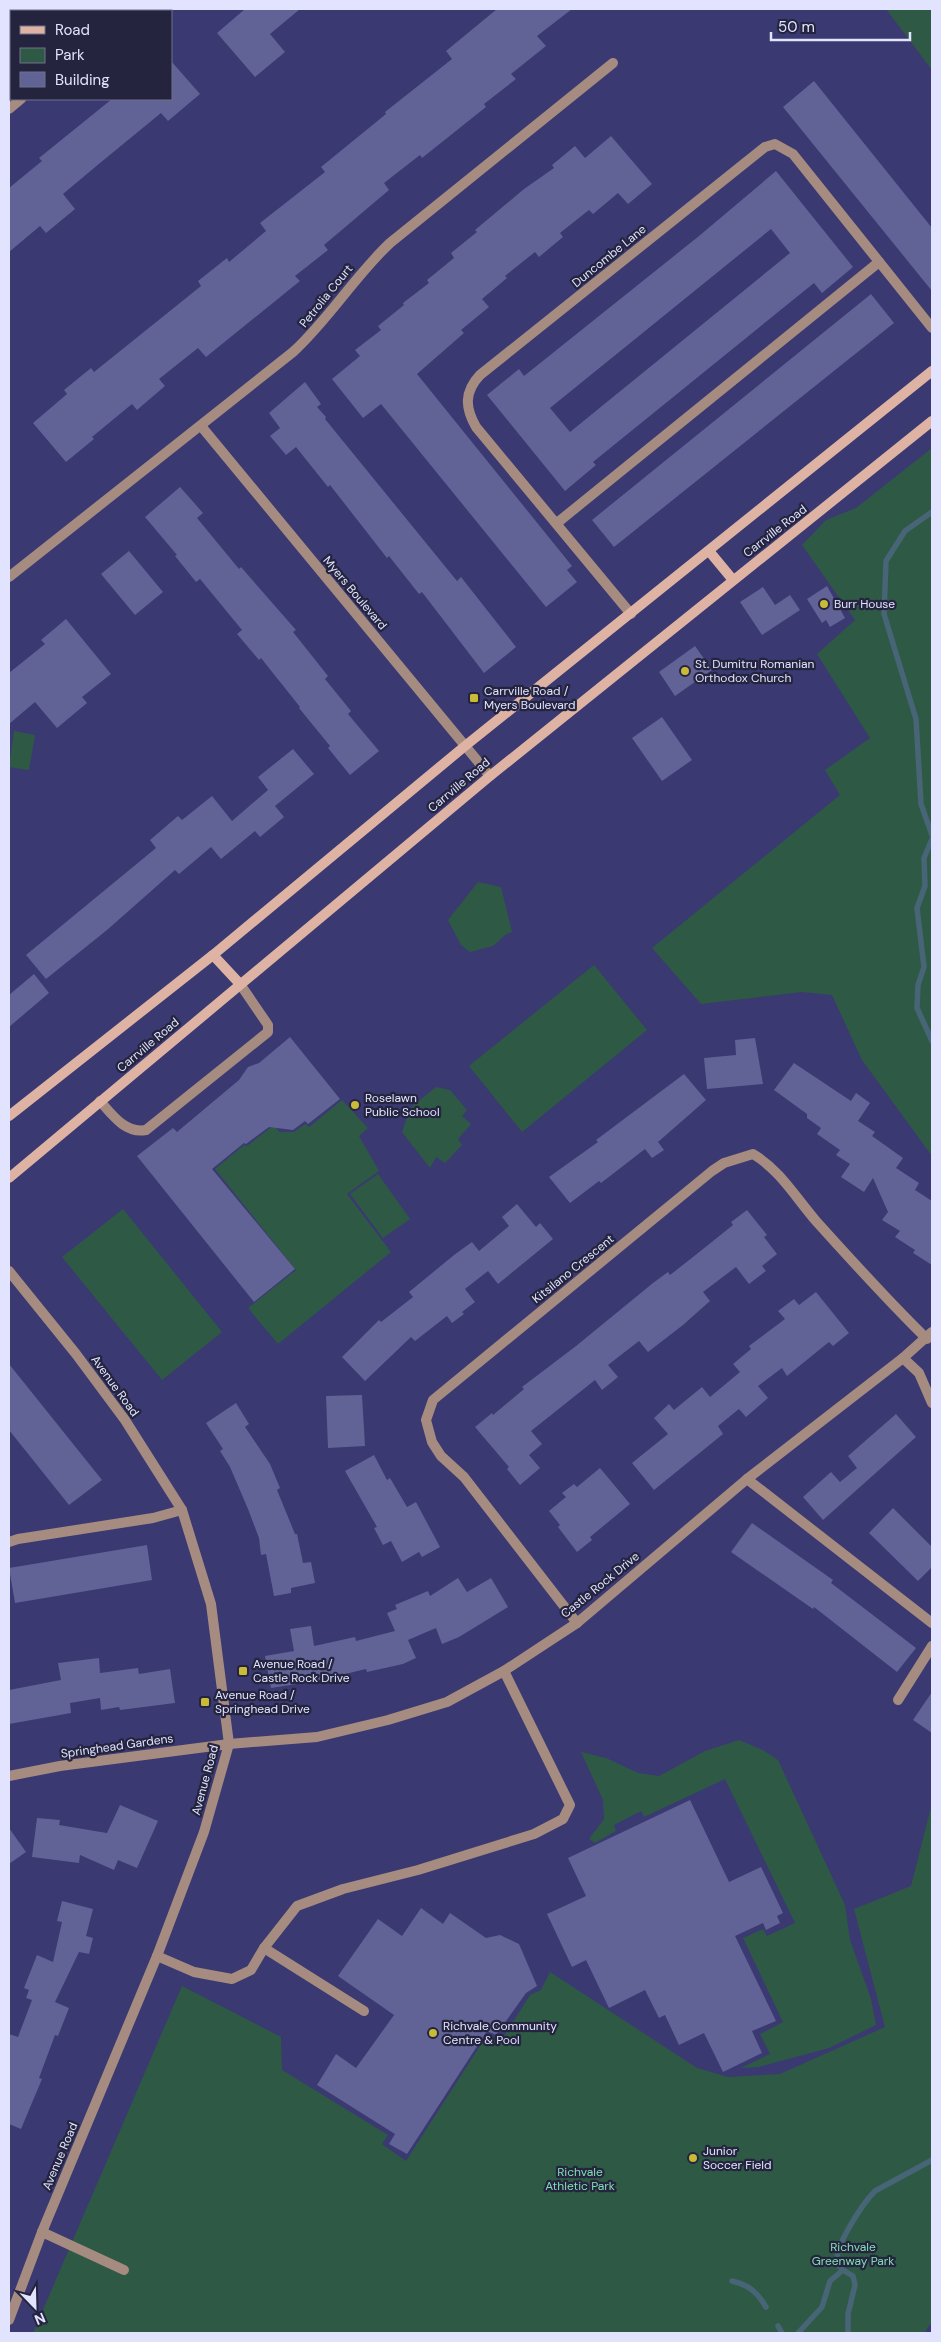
<svg xmlns="http://www.w3.org/2000/svg" width="941" height="2342" viewBox="0 0 941 2342" font-family="'DM Sans',sans-serif">
  <style>
    .green { fill: #2e5a45 }
    .lines { fill: none; stroke-linecap: round; stroke-linejoin: round }
    .stream { stroke: #476576; stroke-width: 5.5 }
    .building { fill: #616296; fill-rule: evenodd }
    .service { stroke: #a68b80; stroke-width: 10 }
    .minor { stroke: #a68b80; stroke-width: 10 }
    .tertiary { stroke: #a68b80; stroke-width: 10 }
    .secondary { stroke: #deb3a3; stroke-width: 10 }
    .poi-dot { fill: #caba39; stroke: #24243e; stroke-width: 2 }
    .labels { text-anchor: middle; stroke-width: 4.5; stroke-linejoin: round; paint-order: stroke }
    .street-label { font-size: 12px; fill: #e1e3ff; stroke: #24243e }
    .poi-label { font-size: 12px; fill: #e1e3ff; stroke: #24243e; text-anchor: start }
    .park-label { font-size: 12px; fill: #81dfb2; stroke: #24243e }
  </style>
  <rect width="100%" height="100%" fill="#3a3971"/>
  <!-- green -->
  <g class="green">
    <path d="M886 9H932V70Z"/>
    <path d="M932 448V1156L862 1060 832 995 802 992 701 1004 652 948 840 795 825 770 870 738 817 654 855 620 802 545 826 520 856 508Z"/>
    <path d="M14 731 35 735 29 770 9 767Z"/>
    <path d="M478 882 501 887 512 932 505 935 493 946 470 952 461 945 448 920Z"/>
    <path d="M594 965 647 1030 522 1132 469 1066Z"/>
    <path d="M436 1087 450 1090 467 1110 462 1116 471 1124 458 1139 462 1145 445 1163 436 1157 430 1168 402 1132 411 1107Z"/>
    <path d="M342 1100 368 1128 359 1136 379 1171 347 1194 391 1252 278 1344 248 1308 296 1270 215 1169 244 1145 247 1146 274 1125 279 1132H294L305 1124 309 1127Z"/>
    <path d="M378 1174 410 1219 383 1238 350 1194Z"/>
    <path d="M123 1209 222 1332 162 1380 62 1257Z"/>
    <path d="M739 1740 763 1750 778 1760 845 1905 850 1940 871 1999 876 2025 829 2048 758 2067 741 2068 770 2054 760 2034 783 2022 743 1938 763 1929 767 1936 795 1923 725 1779 644 1817 641 1811 614 1825 616 1831 595 1843 589 1839 604 1819 603 1800 581 1752 606 1758 638 1773 659 1776 705 1751Z"/>
    <path d="M932 1803V2322L924 2333H33L182 1986 281 2037 282 2070 388 2135 382 2144 406 2161 487 2035 501 2041 530 1995 541 1990 550 1972 697 2068 728 2077 780 2074 885 2027 854 1909 911 1886Z"/>
  </g>
  <g class="lines">
    <!-- stream -->
    <g class="stream">
      <path d="M932 512 905 531 886 561 884 614 916 719 921 804 932 835"/>
      <path d="M932 839 924 858 925 886 917 908 924 967 918 985 917 1008 932 1041"/>
      <path d="M732 2281C749 2285 757 2292 766 2307"/>
      <path d="M778 2326 782 2333"/>
      <path d="M798 2333 822 2307 830 2281 843 2270"/>
      <path d="M848 2333V2314L855 2285 853 2276C848 2273 841 2270 838 2264 831 2250 864 2202 875 2191L932 2160"/>
    </g>
  </g>
  <!-- building -->
  <g class="building">
    <path d="M245 9H300L270 34 285 52 255 77 217 33Z"/>
    <path d="M497 9H572L537 36 546 46 511 74 516 79 484 104 486 107 422 158 420 155 384 183 389 190 324 245 328 250 295 276 300 281 206 357 198 348 159 379 165 386 137 410 132 404 92 437 94 439 66 462 33 423 67 394 64 390 91 368 94 372 201 286 198 281 227 258 229 262 266 231 260 223 325 172 321 167 386 114 385 112 452 59 446 51Z"/>
    <path d="M171 61 200 94 168 121 161 113 100 163 63 194 75 209 46 233 40 226 9 252V188L42 161 39 158 112 99H171Z"/>
    <path d="M814 81 932 228V291L783 107Z"/>
    <path d="M611 136 652 184 628 204 618 193 593 214 589 210 560 233 563 237 539 257 535 252 505 276 507 278 482 299 489 307 461 330 464 333 417 374 572 566 567 570 577 582 546 607 381 404 363 418 332 379 360 356 355 350 381 330 378 326 404 305 403 303 429 283 427 280 454 258 451 253 477 232 475 230 524 189 554 168 552 165 575 146 585 158Z"/>
    <path d="M776 171 853 267 822 293 814 283 593 462 596 465 565 491 487 395 519 369 524 376 699 236ZM771 229 790 253 570 432 550 408Z"/>
    <path d="M871 294 894 323 614 547 592 520Z"/>
    <path d="M305 382 321 404 317 407 326 417 325 419 457 581 461 577 516 647 484 673 422 592 419 594 389 556 387 558 330 485 328 487 296 447 286 455 270 436 280 428 269 413Z"/>
    <path d="M180 487 203 513 197 518 239 569 241 567 296 630 293 632 328 676 325 679 351 711 348 714 379 751 350 775 328 748 330 746 299 708 300 707 261 658 259 660 237 634 242 630 200 579 196 582 175 556 177 555 145 517Z"/>
    <path d="M129 551 163 592 135 615 101 574Z"/>
    <path d="M827 586 845 618 830 627 826 620 822 623 807 599Z"/>
    <path d="M763 587 775 605 790 595 800 610 762 635 740 602Z"/>
    <path d="M66 619 111 674 82 697 87 703 57 728 35 702 9 724V673L45 644 41 640Z"/>
    <path d="M695 646 712 670 675 696 659 672Z"/>
    <path d="M662 717 692 760 662 781 632 738Z"/>
    <path d="M293 749 314 774 275 806 284 817 260 837 255 831 221 859 211 847 179 874 175 870 107 930 46 979 26 955 156 848 150 840 178 816 182 820 212 796 232 821 268 790 258 777Z"/>
    <path d="M34 974 49 993 9 1027V995Z"/>
    <path d="M290 1037 340 1099 308 1124 305 1121 293 1130 269 1127 246 1144 244 1143 212 1169 295 1269 254 1302 137 1156 173 1128 177 1132 239 1080 248 1067 259 1063Z"/>
    <path d="M755 1038 763 1084 707 1089 704 1058 736 1055 735 1040Z"/>
    <path d="M794 1063 851 1101 856 1093 870 1103 858 1121 875 1132 872 1136 903 1158 896 1168 919 1183 915 1190 932 1201V1265L913 1253 915 1250 895 1237 900 1231 882 1220 888 1212 873 1178 864 1192 841 1177 850 1164 836 1155 840 1150 817 1134 821 1128 807 1118V1114L774 1090Z"/>
    <path d="M684 1074 706 1100 658 1142 664 1150 652 1158 645 1149 601 1183 599 1181 570 1203 549 1177 598 1142 596 1140Z"/>
    <path d="M517 1204 536 1227 540 1223 553 1239 498 1284 488 1271 465 1289 475 1302 462 1312 464 1314 452 1323 447 1316 415 1341 411 1337 365 1381 342 1357 379 1320 381 1322 413 1297 409 1292 454 1255 472 1242 479 1251 509 1226 502 1217Z"/>
    <path d="M747 1210 767 1235 764 1237 777 1254 762 1266 766 1271 749 1284 736 1267 703 1292 710 1301 683 1325 648 1352 639 1341 608 1365 618 1377 602 1390 595 1380 531 1431 542 1444 529 1455 540 1468 520 1485 507 1469 509 1467 475 1427 492 1413 493 1415 524 1389 522 1387 576 1346 653 1283 668 1272 670 1275 693 1257 733 1225 731 1222Z"/>
    <path d="M816 1292 849 1333 833 1346 829 1342 787 1376 782 1368 758 1386 768 1398 746 1417 739 1409 718 1426 723 1434 654 1490 632 1463 668 1434 654 1418 669 1404 674 1410 702 1387 710 1397 740 1372 733 1364 751 1349 749 1346 785 1319 778 1311 794 1299 799 1305Z"/>
    <path d="M9 1364 102 1480 69 1505 9 1430Z"/>
    <path d="M362 1395 365 1446 328 1448 326 1396Z"/>
    <path d="M236 1403 249 1424 245 1427 270 1464 280 1488 277 1490 295 1534H297L303 1563 311 1562 315 1583 291 1588V1593L274 1596 266 1554 261 1555 259 1538 248 1509 230 1467 220 1451 223 1449 206 1423Z"/>
    <path d="M896 1414 916 1437 823 1520 803 1497 831 1472 840 1482 857 1468 848 1456Z"/>
    <path d="M374 1455 387 1480 390 1478 407 1507 416 1502 440 1547 422 1557 419 1552 402 1562 391 1541 383 1545 374 1528 377 1527 345 1471Z"/>
    <path d="M600 1468 630 1504 590 1537 592 1540 577 1552 558 1527 560 1525 549 1511 566 1497 562 1493 574 1484 577 1487Z"/>
    <path d="M893 1508 932 1547V1567L918 1581 869 1533Z"/>
    <path d="M752 1523 833 1580 831 1583 916 1648 897 1672 814 1607 813 1609 731 1552Z"/>
    <path d="M147 1545 152 1580 15 1603 9 1568Z"/>
    <path d="M458 1578 467 1592 491 1578 508 1607 459 1637 442 1644 436 1628 408 1640 416 1658 403 1664 367 1672 366 1669 316 1681 271 1688 265 1656 294 1651 290 1629 311 1626 314 1646 355 1637 356 1641 395 1631 387 1613 397 1609 395 1605 428 1591 430 1596Z"/>
    <path d="M99 1658 100 1673 138 1668 139 1674 170 1669 175 1703 120 1710 119 1707 101 1710 100 1698 70 1703 71 1713 9 1724V1690L61 1680 58 1663Z"/>
    <path d="M932 1692V1733L913 1720Z"/>
    <path d="M690 1800 729 1882 761 1867 783 1913 777 1916 780 1923 766 1930 763 1923 735 1936 776 2021 752 2031 762 2053 723 2072 704 2033 679 2045 665 2015 659 2018 645 1990 609 2008 586 1960 572 1967 547 1914 586 1896 568 1858Z"/>
    <path d="M120 1805 158 1821 137 1868 118 1860 114 1870 80 1855 79 1863 32 1857 37 1818 60 1820 59 1825 107 1833Z"/>
    <path d="M9 1828 26 1852 9 1864Z"/>
    <path d="M62 1901 93 1909 86 1936 93 1938 89 1954 79 1952 55 2002 69 2008 58 2036 55 2035 39 2078 42 2079 21 2129 9 2124V2034L18 2037 32 2000 26 1998 29 1990 24 1988 37 1955 53 1962 62 1922 57 1921Z"/>
    <path d="M421 1908 443 1924 450 1913 486 1938 500 1935 519 1944 537 1986 526 1993 496 2035 487 2031 407 2154 389 2144 395 2134 317 2085 336 2054 356 2068 394 2015 338 1976 378 1919 402 1936Z"/>
  </g>
  <g class="lines">
    <!-- service -->
    <g class="service">
      <path d="M100 1101C113 1116 126 1134 146 1130L268 1032V1025L240 984"/>
      <path d="M903 1358 919 1373 932 1403"/>
      <path d="M747 1479 932 1623"/>
      <path d="M9 1542 18 1539 153 1518 182 1510"/>
      <path d="M898 1700 932 1646"/>
      <path d="M264 1948 364 2011"/>
      <path d="M157 1956 194 1972 232 1979 251 1970 264 1948 297 1906 343 1889 418 1870 534 1834 563 1819 570 1805 504 1671"/>
      <path d="M42 2232 124 2270"/>
    </g>
    <!-- minor -->
    <g class="minor">
      <path d="M130 11 133 9"/>
      <path d="M9 109 21 99"/>
      <path d="M201 426 490 776"/>
      <path d="M557 523 879 262"/>
      <path d="M9 577 293 352C329 319 354 277 390 243L613 63"/>
      <path d="M631 614 476 427C465 408 464 392 480 375L765 147 775 144 793 154 932 328"/>
      <path d="M577 1623 464 1477 441 1456 432 1442 426 1420 433 1400 712 1171 724 1163 753 1154C780 1170 796 1198 816 1221 852 1261 888 1301 927 1339"/>
      <path d="M9 1776 60 1766 229 1744"/>
    </g>
    <!-- tertiary -->
    <g class="tertiary">
      <path d="M9 1271 76 1354 125 1420 182 1510 211 1604 229 1744 204 1832 157 1956 42 2232 9 2320"/>
      <path d="M229 1744 317 1737 388 1720 447 1702 504 1671 577 1623 747 1479 903 1358 932 1332"/>
    </g>
    <!-- secondary -->
    <g class="secondary">
      <path d="M709 551 733 580"/>
      <path d="M213 955 240 984"/>
      <path d="M9 1116 213 955 465 746 932 371"/>
      <path d="M9 1178 490 776 932 421"/>
    </g>
  </g>
  <!-- markers -->
  <g class="poi-dot">
    <circle cx="824" cy="604" r="5"/>
    <circle cx="685" cy="671" r="5"/>
    <rect x="469" y="693" width="10" height="10" rx="2.5"/>
    <circle cx="355" cy="1105" r="5"/>
    <rect x="238" y="1666" width="10" height="10" rx="2.5"/>
    <rect x="200" y="1697" width="10" height="10" rx="2.5"/>
    <circle cx="433" cy="2033" r="5"/>
    <circle cx="693" cy="2158" r="5"/>
  </g>
  <g class="labels">
    <!-- street labels -->
    <g class="street-label">
      <text transform="translate(609 256) rotate(-39)" y="4">Duncombe Lane</text>
      <text transform="translate(326 296) rotate(-51)" y="4">Petrolia Court</text>
      <text transform="translate(775 531) rotate(-38)" y="4">Carrville Road</text>
      <text transform="translate(355 593) rotate(50)" y="4">Myers Boulevard</text>
      <text transform="translate(459 785) rotate(-40)" y="4">Carrville Road</text>
      <text transform="translate(148 1045) rotate(-40)" y="4">Carrville Road</text>
      <text transform="translate(573 1269) rotate(-39)" y="4">Kitsilano Crescent</text>
      <text transform="translate(115 1386) rotate(54)" y="4">Avenue Road</text>
      <text transform="translate(600 1585) rotate(-39)" y="4">Castle Rock Drive</text>
      <text transform="translate(117 1746) rotate(-8)" y="4">Springhead Gardens</text>
      <text transform="translate(205 1780) rotate(-75)" y="4">Avenue Road</text>
      <text transform="translate(60 2156) rotate(-67)" y="4">Avenue Road</text>
    </g>
    <!-- poi labels -->
    <g class="poi-label">
      <text x="834" y="608">Burr House</text>
      <text x="695" y="668">St. Dumitru Romanian<tspan x="695" dy="14">Orthodox Church</tspan></text>
      <text x="484" y="695">Carrville Road /<tspan x="484" dy="14">Myers Boulevard</tspan></text>
      <text x="365" y="1102">Roselawn<tspan x="365" dy="14">Public School</tspan></text>
      <text x="253" y="1668">Avenue Road /<tspan x="253" dy="14">Castle Rock Drive</tspan></text>
      <text x="215" y="1699">Avenue Road /<tspan x="215" dy="14">Springhead Drive</tspan></text>
      <text x="443" y="2030">Richvale Community<tspan x="443" dy="14">Centre &amp; Pool</tspan></text>
      <text x="703" y="2155">Junior<tspan x="703" dy="14">Soccer Field</tspan></text>
    </g>
    <!-- park labels -->
    <g class="park-label">
      <text x="580" y="2176">Richvale<tspan x="580" dy="14">Athletic Park</tspan></text>
      <text x="853" y="2251">Richvale<tspan x="853" dy="14">Greenway Park</tspan></text>
    </g>
  </g>
  <!-- border -->
  <rect width="941" height="2342" fill="none" stroke="#e1e3ff" stroke-width="20"/>
  <!-- legend -->
  <rect x="10" y="10" width="162" height="90" fill="#24243e" stroke="#70708b"/>
  <rect x="20" y="26" width="25" height="8" fill="#deb3a3" stroke="#70708b"/>
  <text x="55" y="35" font-size="15" fill="#e1e3ff">Road</text>
  <rect x="20" y="48" width="25" height="15" fill="#2e5a45" stroke="#70708b"/>
  <text x="55" y="60" font-size="15" fill="#e1e3ff">Park</text>
  <rect x="20" y="72" width="25" height="15" fill="#616296" stroke="#70708b"/>
  <text x="55" y="85" font-size="15" fill="#e1e3ff">Building</text>
  <!-- north arrow -->
  <g transform="translate(35 2307) rotate(157)" stroke="#24243e" stroke-width="4" paint-order="stroke">
  <path d="M0-4L9 19L0 12L-9 19Z" fill="#e1e3ff"/>
  <text y="-8" font-size="14" font-weight="bold" text-anchor="middle" fill="#e1e3ff">N</text>
  </g>
  <!-- scale -->
  <path d="M771 32v8h139v-8" fill="none" stroke="#e1e3ff" stroke-width="2.5"/>
  <text x="778" y="32" font-size="15" fill="#e1e3ff" stroke="#24243e" stroke-width="4" paint-order="stroke">50 m</text>
</svg>
